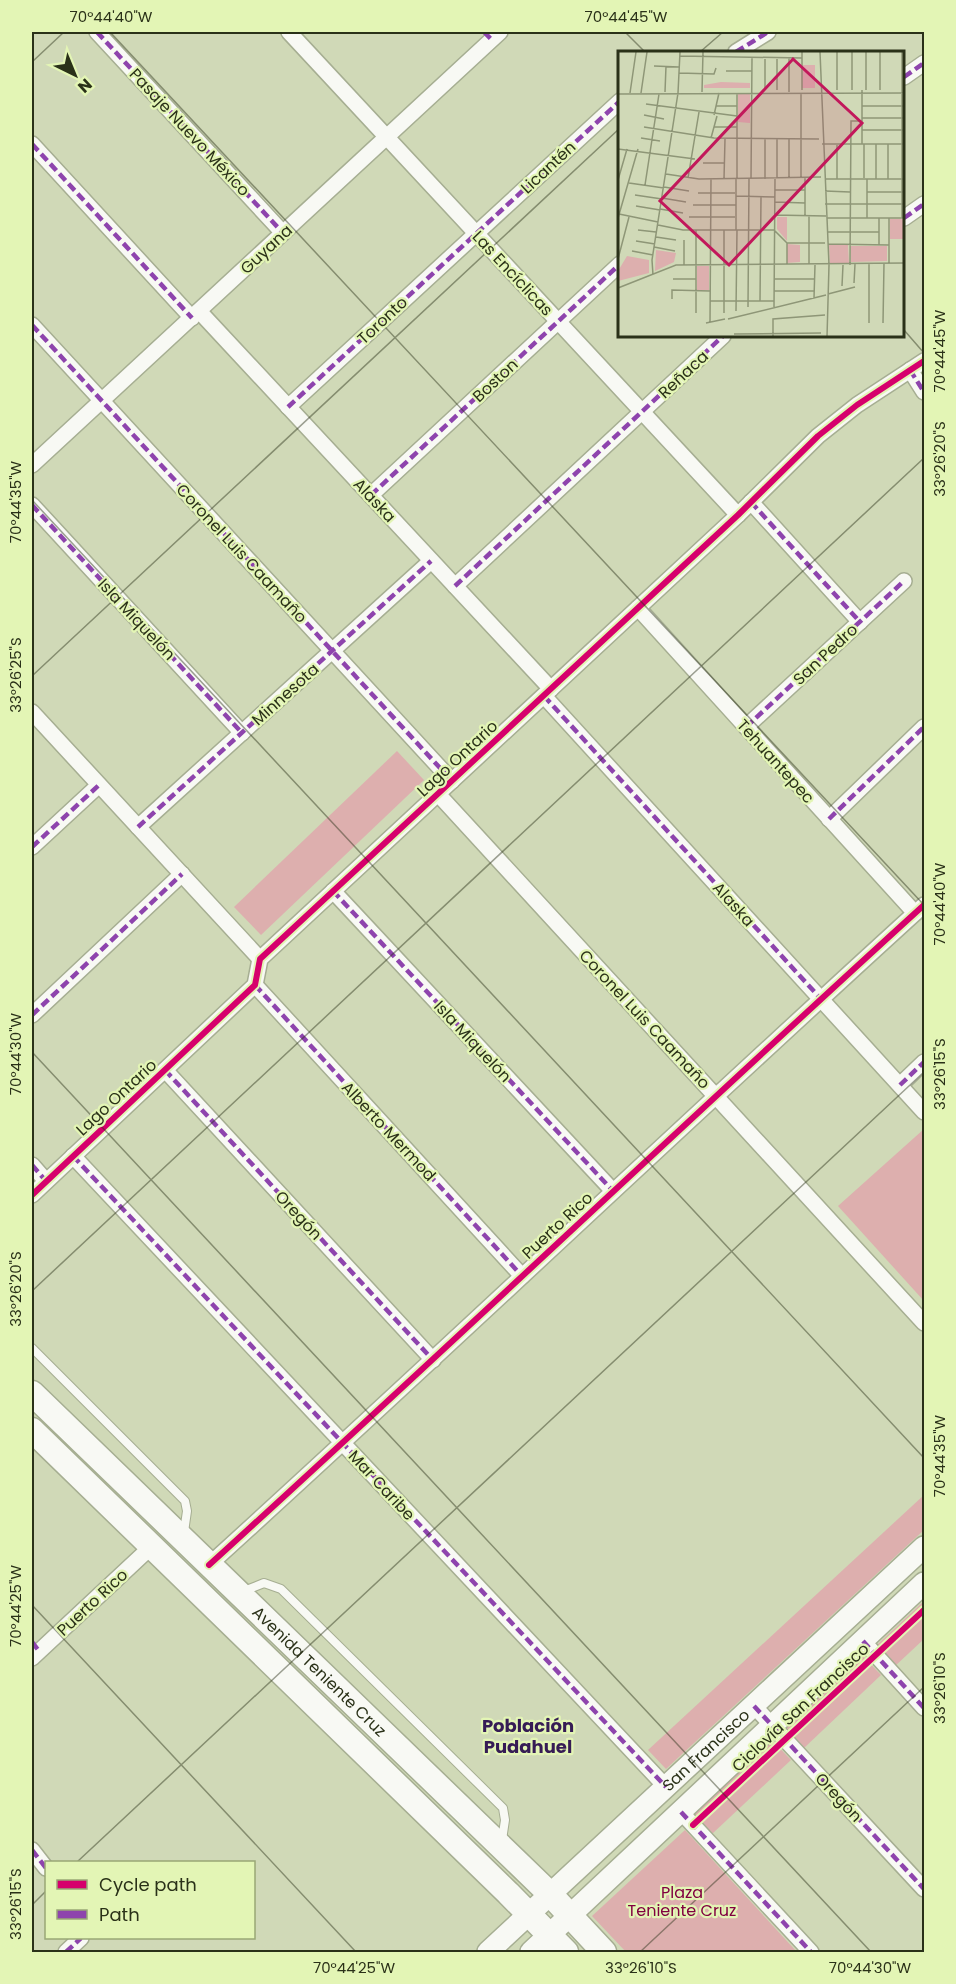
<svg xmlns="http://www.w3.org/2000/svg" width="956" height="1984" viewBox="0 0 956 1984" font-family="Poppins,sans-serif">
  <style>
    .green { fill: #ddafae }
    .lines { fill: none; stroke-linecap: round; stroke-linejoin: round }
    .service-casing { stroke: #a6ae92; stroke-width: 10 }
    .minor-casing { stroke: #a6ae92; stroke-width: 18 }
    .secondary-casing { stroke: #a6ae92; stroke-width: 24 }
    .primary-casing { stroke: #a6ae92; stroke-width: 27 }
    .service { stroke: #f8f9f4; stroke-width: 8 }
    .minor { stroke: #f8f9f4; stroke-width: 15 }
    .secondary { stroke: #f8f9f4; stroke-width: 21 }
    .primary { stroke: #f8f9f4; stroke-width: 24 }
    .quiet { stroke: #8e44ad; stroke-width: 4.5; stroke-dasharray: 9 4.5; stroke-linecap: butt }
    .cycleway-casing { stroke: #e3f5b5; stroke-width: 10 }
    .cycleway { stroke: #d6006c; stroke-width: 6 }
    .ticks { fill: none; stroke: #2a3118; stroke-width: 1.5; stroke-opacity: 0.45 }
    .labels { text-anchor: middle; stroke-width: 4.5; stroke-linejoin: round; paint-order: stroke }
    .street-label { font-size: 16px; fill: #2a3118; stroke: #e3f5b5 }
    .park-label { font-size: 16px; fill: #810040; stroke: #e3f5b5 }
    .neighbourhood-label { font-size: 18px; font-weight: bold; fill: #361c55; stroke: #e3f5b5 }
    .inset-road { fill: none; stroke: #8e9677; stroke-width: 1.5 }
    .view { fill: #c2185b; fill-opacity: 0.15; stroke: #c2185b; stroke-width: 3 }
    .inset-edge { fill: none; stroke: #2a3118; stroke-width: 3 }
    .neatline { fill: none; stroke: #2a3118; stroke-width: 2 }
    .ticks-label { font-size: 15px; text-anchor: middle; fill: #2a3118 }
  </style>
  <rect width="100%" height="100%" fill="#d0d9b7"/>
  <!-- green -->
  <g class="green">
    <path d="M397 751 424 780 261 935 234 907Z"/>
    <path d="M924 1129V1301L838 1206Z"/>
    <path d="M924 1495V1530L666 1769 648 1750Z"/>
    <path d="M924 1601V1639L894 1667 876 1646Z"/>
    <path d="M863 1656 881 1675 804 1748 786 1728Z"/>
    <path d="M772 1740 791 1760 712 1834 693 1814Z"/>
    <path d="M685 1830 797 1952H626L592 1916Z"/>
  </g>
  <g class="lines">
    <defs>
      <g id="service">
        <path d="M32 1348 185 1501 187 1511 184 1532"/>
        <path d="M244 1591 264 1583 281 1589 503 1808 505 1820 502 1840"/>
      </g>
      <g id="minor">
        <path d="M97 32 283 233"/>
        <path d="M289 32 738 515"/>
        <path d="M736 52 768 32"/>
        <path d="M904 77 924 63"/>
        <path d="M32 144 192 318"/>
        <path d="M904 218 924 204"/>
        <path d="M199 311 551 689"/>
        <path d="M32 325 452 781"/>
        <path d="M910 370 924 392"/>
        <path d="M288 407 620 101"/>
        <path d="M32 465 500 32"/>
        <path d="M371 495 620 264"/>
        <path d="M751 502 860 622"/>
        <path d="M32 505 242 733"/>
        <path d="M455 586 723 336"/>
        <path d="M638 608 915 913"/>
        <path d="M544 696 924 1112"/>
        <path d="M32 712 260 959"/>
        <path d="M746 727 904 581"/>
        <path d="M438 794 924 1323"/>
        <path d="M829 819 924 727"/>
        <path d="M138 827 431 561"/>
        <path d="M32 847 99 785"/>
        <path d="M333 891 613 1191"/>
        <path d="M255 985 522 1276"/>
        <path d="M32 1015 182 874"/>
        <path d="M165 1070 433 1360"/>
        <path d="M900 1085 924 1062"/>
        <path d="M73 1156 666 1787"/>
        <path d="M32 1165 46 1181"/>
        <path d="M32 1195 255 985 260 959 738 515 818 436 857 405 924 361"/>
        <path d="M209 1565C449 1347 684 1123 924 905"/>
        <path d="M863 1641 924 1708"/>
        <path d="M32 1658 152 1546"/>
        <path d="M754 1706 924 1889"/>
        <path d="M681 1812 811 1952"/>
        <path d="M32 1850 46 1868"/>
        <path d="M66 1952 81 1938"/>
      </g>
      <g id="secondary">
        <path id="s1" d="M488 1952 924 1547"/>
        <path d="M531 1952 924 1583"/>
      </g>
      <g id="primary">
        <path id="s2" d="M32 1393 550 1894 604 1952"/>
        <path d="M32 1430 508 1893 566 1952"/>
      </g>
    </defs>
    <!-- service casing -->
    <use href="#service" class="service-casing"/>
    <!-- minor casing -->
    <use href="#minor" class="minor-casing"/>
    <!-- secondary casing -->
    <use href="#secondary" class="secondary-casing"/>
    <!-- primary casing -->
    <use href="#primary" class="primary-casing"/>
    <!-- service -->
    <use href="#service" class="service"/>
    <!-- minor -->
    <use href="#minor" class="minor"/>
    <!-- secondary -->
    <use href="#secondary" class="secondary"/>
    <!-- primary -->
    <use href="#primary" class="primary"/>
    <!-- quiet -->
    <g class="quiet">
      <path d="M97 32 283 233"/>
      <path d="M484 32 492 40"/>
      <path d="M736 52 768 32"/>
      <path d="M904 77 924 63"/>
      <path d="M32 144 192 318"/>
      <path d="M904 218 924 204"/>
      <path d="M32 325 452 781"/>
      <path d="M910 370 924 392"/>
      <path d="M288 407 620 101"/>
      <path d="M371 495 620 264"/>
      <path d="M751 502 860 622"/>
      <path d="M32 505 242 733"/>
      <path d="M455 586 723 336"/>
      <path d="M544 696 821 999"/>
      <path d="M746 727 904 581"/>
      <path d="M829 819 924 727"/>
      <path d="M138 827 431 561"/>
      <path d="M32 847 99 785"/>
      <path d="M333 891 613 1191"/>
      <path d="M255 985 522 1276"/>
      <path d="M32 1015 182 874"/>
      <path d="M165 1070 433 1360"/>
      <path d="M900 1085 924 1062"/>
      <path d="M73 1156 666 1787"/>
      <path d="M32 1165 46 1181"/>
      <path d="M863 1641 924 1708"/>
      <path d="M32 1642 39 1651"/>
      <path d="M754 1706 924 1889"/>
      <path d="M681 1812 811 1952"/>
      <path d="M32 1850 46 1868"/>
      <path d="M66 1952 81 1938"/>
    </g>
    <defs>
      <g id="cycleway">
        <path d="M32 1195 255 985 260 959 738 515 818 436 857 405 924 361"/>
        <path d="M209 1565C449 1347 684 1123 924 905"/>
        <path d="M693 1825 924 1610"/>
      </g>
    </defs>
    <!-- cycleway casing -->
    <use href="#cycleway" class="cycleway-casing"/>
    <!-- cycleway -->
    <use href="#cycleway" class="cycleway"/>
  </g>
  <!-- ticks -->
  <path class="ticks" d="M110 32 924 905M625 32 645 52M700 52 723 32M32 62 64 32M904 330 924 353M32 500 924 1458M32 676 620 128M32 1052 871 1952M32 1291 924 458M32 1605 356 1952M77 1862 924 1072M32 1905 46 1891M640 1952 924 1687"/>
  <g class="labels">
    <!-- street labels -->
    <g class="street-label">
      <text transform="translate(190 132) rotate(47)" y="6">Pasaje Nuevo México</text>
      <text transform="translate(548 167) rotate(-43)" y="6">Licantén</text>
      <text transform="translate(266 249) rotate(-43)" y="6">Guyana</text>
      <text transform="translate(513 273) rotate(47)" y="6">Las Encíclicas</text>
      <text transform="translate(382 320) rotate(-43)" y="6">Toronto</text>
      <text transform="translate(683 374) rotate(-43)" y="6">Reñaca</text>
      <text transform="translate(495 380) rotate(-43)" y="6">Boston</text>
      <text transform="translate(375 500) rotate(47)" y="6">Alaska</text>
      <text transform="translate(242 553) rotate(47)" y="6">Coronel Luis Caamaño</text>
      <text transform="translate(137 619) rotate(47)" y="6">Isla Miquelón</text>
      <text transform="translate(825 654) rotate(-43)" y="6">San Pedro</text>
      <text transform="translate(285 694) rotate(-42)" y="6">Minnesota</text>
      <text transform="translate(457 758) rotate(-43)" y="6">Lago Ontario</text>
      <text transform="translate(776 761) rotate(48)" y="6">Tehuantepec</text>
      <text transform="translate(734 904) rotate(48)" y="6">Alaska</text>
      <text transform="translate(645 1019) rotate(47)" y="6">Coronel Luis Caamaño</text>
      <text transform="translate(473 1041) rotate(47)" y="6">Isla Miquelón</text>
      <text transform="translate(116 1097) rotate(-43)" y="6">Lago Ontario</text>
      <text transform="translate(389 1131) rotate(47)" y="6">Alberto Mermod</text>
      <text transform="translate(299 1215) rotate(47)" y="6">Oregón</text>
      <text transform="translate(557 1225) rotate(-43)" y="6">Puerto Rico</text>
      <text transform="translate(382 1485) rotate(47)" y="6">Mar Caribe</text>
      <text transform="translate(92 1602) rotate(-43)" y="6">Puerto Rico</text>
      <text dy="6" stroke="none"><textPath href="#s2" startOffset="400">Avenida Teniente Cruz</textPath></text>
      <text transform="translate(800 1707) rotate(-43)" y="6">Ciclovía San Francisco</text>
      <text dy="6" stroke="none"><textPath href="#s1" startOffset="297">San Francisco</textPath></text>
      <text transform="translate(839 1797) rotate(47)" y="6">Oregón</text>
    </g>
    <!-- park labels -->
    <g class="park-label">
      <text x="682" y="1898">Plaza<tspan x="682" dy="18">Teniente Cruz</tspan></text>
    </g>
    <!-- neighbourhood labels -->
    <g class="neighbourhood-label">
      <text x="528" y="1732">Población<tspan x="528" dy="21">Pudahuel</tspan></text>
    </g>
  </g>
  <!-- overview -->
  <g transform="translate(618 51)">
    <rect width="286" height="286" fill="#d0d9b7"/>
    <path d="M185 14H197V37H184ZM103 31 132 32V37H86V34ZM120 43H132V72L120 71ZM159 166H169V190L159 178ZM272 168H286V188H272ZM169 193 182 194V211L169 212ZM211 194H230L231 212 212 213ZM233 195H269V210L233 211ZM38 199 58 202 56 211 37 220ZM9 205 31 209V222L0 230V220ZM79 215H91V239H79Z" fill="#ddafae"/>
    <path class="inset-road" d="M202 1 211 214 209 286M262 1V39M62 5 184 7M36 15 61 16M108 20H134M61 22 96 23 98 17M147 39V8M159 39V8M184 39V1M219 39V1M234 39V1M248 39V1M47 41 48 15M84 41 85 1M171 41V7M12 42 18 1M23 42 29 1M0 43 287 42M183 43V126M28 53 119 65M98 55H119M244 55H287M26 64 46 68M96 64 101 42M244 67H287M26 76 96 87 201 88M96 76H119M244 79H287M23 87 42 90M93 87 99 65M204 93H287M244 93V39M0 98 77 108M85 112H106M48 123 81 128 203 126M70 127 81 61M159 127V88M171 127V88M246 127V93M106 128 107 88M119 128V43M133 128 134 7M147 128V88M207 128H287M219 128V94M249 128V167M258 128V93M270 128V93M0 129 9 98M11 132 46 137M27 134 41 43M46 136 71 140M157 139H187M207 140 232 141M249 141H287M80 142H117M17 144 44 148M118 145 157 146M44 147 68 151M157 151 187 152M207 153H287M75 154H118M18 155 42 159M42 158 65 162M1 163 40 171M156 164 208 165M187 165V126M71 166H117M0 167 20 98M209 167H287M261 167V194M284 167V1M40 174 65 179H156L169 192H207M20 179 38 181M118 179V128M209 181H261M38 186 58 189M18 190 37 193M210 193 271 194M36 196 57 200M14 200 35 204M0 208 11 166M271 212V167M66 214V189M169 214V192M191 214V165M232 214 233 70H244M35 224 34 209 60 42 62 1M55 228H78M156 228H196M236 232 237 213M224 235 225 214M0 237 58 214 287 212M156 240H196M210 243 237 236M196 247 197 214M54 248V239L92 240M92 250H156M142 250 143 146M130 256 131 128M156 256 157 128M118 260 119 179M78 262V179M106 262V179M110 268 208 244M88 272 107 268M92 272 93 128M251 272V213M265 272 266 212M116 283 203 282M155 286V268L207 264"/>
    <path class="view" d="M175 8 244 72 111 214 42 150Z"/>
    <rect width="286" height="286" class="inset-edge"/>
  </g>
  <!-- border -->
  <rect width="956" height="1984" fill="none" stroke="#e3f5b5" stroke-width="66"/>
  <!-- legend -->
  <rect x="45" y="1861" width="210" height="78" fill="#e3f5b5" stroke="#99a776" stroke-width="1.5"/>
  <rect x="57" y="1880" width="30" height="9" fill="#d6006c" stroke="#99a776" stroke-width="1.5"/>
  <text x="99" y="1891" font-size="18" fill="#2a3118">Cycle path</text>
  <rect x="57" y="1910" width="30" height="9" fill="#8e44ad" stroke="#99a776" stroke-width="1.5"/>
  <text x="99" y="1921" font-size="18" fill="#2a3118">Path</text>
  <!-- north arrow -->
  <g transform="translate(75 75) rotate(137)" stroke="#e3f5b5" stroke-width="4.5" paint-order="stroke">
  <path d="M0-4.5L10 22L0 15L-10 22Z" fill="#2a3118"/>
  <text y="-9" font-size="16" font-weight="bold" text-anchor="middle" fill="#2a3118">N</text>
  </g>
  <rect x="33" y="33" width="890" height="1918" class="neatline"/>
  <g class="ticks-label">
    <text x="111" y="22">70°44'40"W</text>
    <text x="626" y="22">70°44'45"W</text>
    <text transform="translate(940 351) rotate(-90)" y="5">70°44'45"W</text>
    <text transform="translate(940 459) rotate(-90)" y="5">33°26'20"S</text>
    <text transform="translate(16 502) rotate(-90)" y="5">70°44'35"W</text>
    <text transform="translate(16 675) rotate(-90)" y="5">33°26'25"S</text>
    <text transform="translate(940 904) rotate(-90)" y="5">70°44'40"W</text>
    <text transform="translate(16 1054) rotate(-90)" y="5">70°44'30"W</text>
    <text transform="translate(940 1074) rotate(-90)" y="5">33°26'15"S</text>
    <text transform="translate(16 1289) rotate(-90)" y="5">33°26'20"S</text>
    <text transform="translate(940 1456) rotate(-90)" y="5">70°44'35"W</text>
    <text transform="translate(16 1606) rotate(-90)" y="5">70°44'25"W</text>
    <text transform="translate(940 1688) rotate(-90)" y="5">33°26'10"S</text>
    <text transform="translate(16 1904) rotate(-90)" y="5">33°26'15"S</text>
    <text x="354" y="1973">70°44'25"W</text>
    <text x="641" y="1973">33°26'10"S</text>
    <text x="870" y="1973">70°44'30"W</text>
  </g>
</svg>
